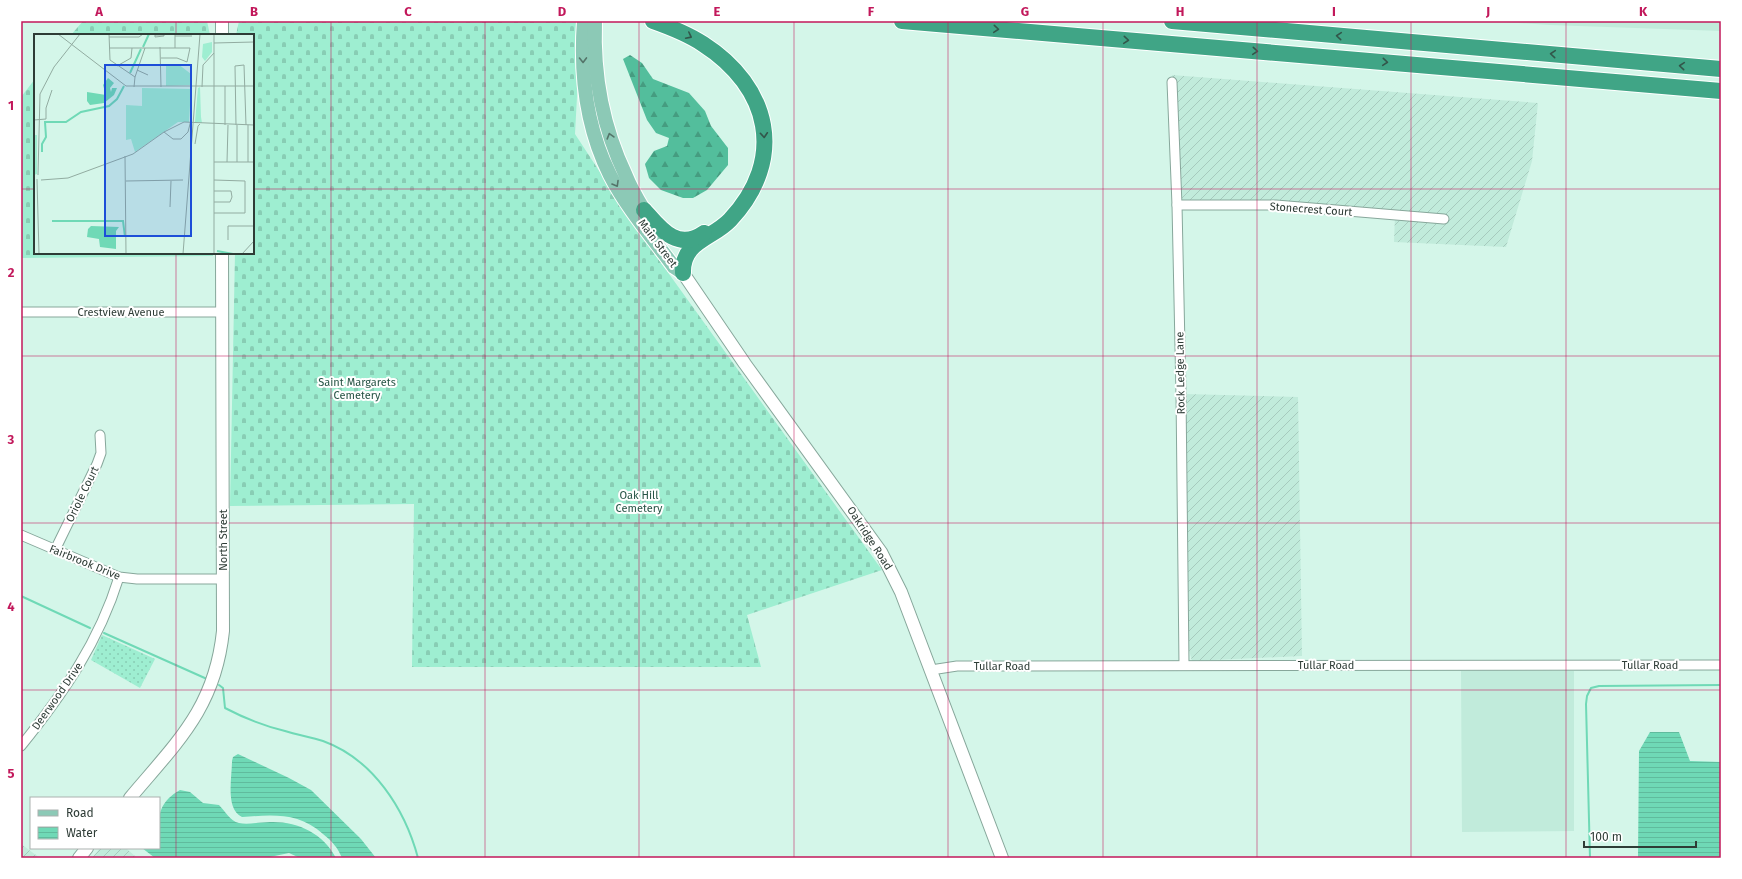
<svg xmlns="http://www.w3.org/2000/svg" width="1742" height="879" viewBox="0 0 1742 879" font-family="'Fira Sans',sans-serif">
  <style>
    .built { fill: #c1ebdb }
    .industrial { fill: url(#industrial-furrows) }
    .grass { fill: url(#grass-dots) }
    .forest { fill: url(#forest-firs) }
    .cemetery { fill: url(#cemetery-stones) }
    .water { fill: url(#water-rules) }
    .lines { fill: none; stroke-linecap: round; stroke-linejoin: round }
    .stream { stroke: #6fd9b6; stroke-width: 2 }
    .street-casing { stroke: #87a79b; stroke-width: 11 }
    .secondary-casing { stroke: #87a79b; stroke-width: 14 }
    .primary-casing { stroke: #fff; stroke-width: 16 }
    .highway-casing { stroke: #fff; stroke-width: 18 }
    .street { stroke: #fff; stroke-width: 9 }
    .secondary { stroke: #fff; stroke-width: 12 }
    .primary { stroke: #8cc9b6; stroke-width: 14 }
    .highway { stroke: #40a586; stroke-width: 16 }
    .oneway { stroke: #32564a }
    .oneway2 { stroke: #547469 }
    .grid { fill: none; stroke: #c2185b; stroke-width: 1; stroke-opacity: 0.55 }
    .labels { text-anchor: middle; stroke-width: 4; stroke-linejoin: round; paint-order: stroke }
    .street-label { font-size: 11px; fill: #2e3c36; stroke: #fff }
    .park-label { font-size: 11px; fill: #265445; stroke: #fff }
    .inset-river { fill: none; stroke: #6fd9b6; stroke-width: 2 }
    .inset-road { fill: none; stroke: #92aca1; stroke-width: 1 }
    .view { fill: #1d4ed8; fill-opacity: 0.15; stroke: #1d4ed8; stroke-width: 2 }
    .inset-edge { fill: none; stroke: #2e3c36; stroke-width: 2 }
    .neatline { fill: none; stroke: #c2185b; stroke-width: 1.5 }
    .grid-label { font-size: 13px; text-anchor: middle; font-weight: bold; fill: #c2185b }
  </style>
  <defs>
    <pattern id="industrial-furrows" width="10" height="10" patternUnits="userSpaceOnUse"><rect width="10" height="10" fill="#c1ebdb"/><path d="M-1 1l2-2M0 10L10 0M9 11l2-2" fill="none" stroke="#a6cabd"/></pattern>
    <pattern id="grass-dots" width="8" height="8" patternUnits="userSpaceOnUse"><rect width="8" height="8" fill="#9eeed1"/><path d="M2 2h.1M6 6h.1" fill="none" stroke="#88cdb4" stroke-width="1.8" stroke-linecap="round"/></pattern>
    <pattern id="forest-firs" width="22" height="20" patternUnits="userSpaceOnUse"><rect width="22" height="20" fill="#53be9c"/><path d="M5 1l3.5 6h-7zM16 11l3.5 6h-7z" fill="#459c80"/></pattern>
    <pattern id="cemetery-stones" width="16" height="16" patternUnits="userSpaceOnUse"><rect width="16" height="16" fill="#9eeed1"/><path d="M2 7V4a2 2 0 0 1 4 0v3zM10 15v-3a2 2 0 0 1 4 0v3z" fill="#88cdb4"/></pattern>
    <pattern id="water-rules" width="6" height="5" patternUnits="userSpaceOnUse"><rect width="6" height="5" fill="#6fd9b6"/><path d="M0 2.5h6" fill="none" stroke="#60bb9d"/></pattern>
  </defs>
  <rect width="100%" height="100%" fill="#d4f6e9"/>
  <!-- built -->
  <g class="built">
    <path d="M1489 21H1721V31L1550 25Z"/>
    <path d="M1461 671H1574V831L1462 832Z"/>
  </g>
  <!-- industrial -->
  <g class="industrial">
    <path d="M1172 75 1538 103 1532 161 1506 247 1394 242 1395 215 1177 205Z"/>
    <path d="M1185 394 1298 397 1302 656 1192 661 1189 650Z"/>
    <path d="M21 844 40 858H21Z"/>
    <path d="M100 848H126L137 858H92Z"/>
  </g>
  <!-- grass -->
  <path class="grass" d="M102 635 155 659 140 688 91 660Z"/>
  <!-- forest -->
  <path class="forest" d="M630 55 642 63 653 79 689 93 705 111 711 126 728 148V165L707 190 693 198H683L661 190 649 178 645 164 654 151 667 146 669 138 656 133 647 120 623 59Z"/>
  <!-- cemetery -->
  <g class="cemetery">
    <path d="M83 21H207L210 35H71Z"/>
    <path d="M239 21H581L575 134 641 235 882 570 747 615 761 667H412L414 504 230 506 235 253H253V35H236Z"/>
    <path d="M35 79V253H213V256L21 258V97Z"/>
  </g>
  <!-- water -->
  <g class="water">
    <path d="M1650 732H1679L1690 761 1721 762V858H1638L1639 751Z"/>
    <path d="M238 754 289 778 311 790 361 839 376 858H342C338 848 332 841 323 834 298 812 273 815 242 817 225 809 232 778 232 761L233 757Z"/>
    <path d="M180 790 190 792 203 803 219 805C225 811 230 821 239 823 248 825 260 822 270 822 297 821 323 833 336 858H300L289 853 265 858H155L142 848H159C159 822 154 805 180 790Z"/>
  </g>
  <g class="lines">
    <!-- stream -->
    <g class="stream">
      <path d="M21 596 90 628"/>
      <path d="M104 633 207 679"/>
      <path d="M219 685 223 688 225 708C244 718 264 726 285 731 297 735 311 737 323 741 373 759 405 809 418 858"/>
      <path d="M1590 858 1586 704 1587 696 1591 688 1599 686 1721 685"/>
    </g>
    <defs>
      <g id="street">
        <path d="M1172 82 1177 205 1181 394 1184 665"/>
        <path d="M1177 205H1276L1444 219"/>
        <path d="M21 312H222"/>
        <path d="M21 535 119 577 137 579H223"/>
        <path d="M55 550 97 464 101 453 100 435"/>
        <path d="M931 670 957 666 1721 665"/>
        <path d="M21 746C63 694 99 642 119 577"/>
      </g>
      <g id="secondary">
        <path d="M222 21V35"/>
        <path d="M683 273 745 364 881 552 901 592 1002 858"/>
        <path d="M130 798C177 742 215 708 223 631L222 253"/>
        <path d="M79 858 87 848"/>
      </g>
      <g id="primary">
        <path d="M584 21C580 74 586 127 610 175 627 208 652 237 674 267L683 273"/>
        <path d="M595 21C593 74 603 128 626 176 632 191 641 205 649 219"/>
      </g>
      <g id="highway">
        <path d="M653 21C670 27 688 34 703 44 770 87 787 159 730 220 712 239 682 241 683 273"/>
        <path d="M902 21 1721 91"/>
        <path d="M1172 21 1721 69"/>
        <path d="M644 210C660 228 677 252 704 233"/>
      </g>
    </defs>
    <!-- street casing -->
    <use href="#street" class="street-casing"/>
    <!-- secondary casing -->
    <use href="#secondary" class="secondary-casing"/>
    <!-- primary casing -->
    <use href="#primary" class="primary-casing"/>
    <!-- highway casing -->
    <use href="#highway" class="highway-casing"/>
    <!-- street -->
    <use href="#street" class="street"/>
    <!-- secondary -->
    <use href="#secondary" class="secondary"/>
    <!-- primary -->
    <use href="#primary" class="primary"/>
    <!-- highway -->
    <use href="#highway" class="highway"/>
  </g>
  <!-- one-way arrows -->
  <defs><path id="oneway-chevron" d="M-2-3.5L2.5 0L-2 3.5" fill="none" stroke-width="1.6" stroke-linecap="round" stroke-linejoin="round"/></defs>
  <g class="oneway">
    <use href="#oneway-chevron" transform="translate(996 29) rotate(5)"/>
    <use href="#oneway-chevron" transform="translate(689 36) rotate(27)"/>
    <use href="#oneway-chevron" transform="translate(1339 36) rotate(-175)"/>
    <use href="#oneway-chevron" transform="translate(1126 40) rotate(5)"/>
    <use href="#oneway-chevron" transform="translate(1255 51) rotate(5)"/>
    <use href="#oneway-chevron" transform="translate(1553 54) rotate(-175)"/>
    <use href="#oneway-chevron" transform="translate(1385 62) rotate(5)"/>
    <use href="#oneway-chevron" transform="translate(1682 66) rotate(-175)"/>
    <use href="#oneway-chevron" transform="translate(764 135) rotate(86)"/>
  </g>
  <g class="oneway2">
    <use href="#oneway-chevron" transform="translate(583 60) rotate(89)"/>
    <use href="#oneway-chevron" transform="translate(610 136) rotate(-106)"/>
    <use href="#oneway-chevron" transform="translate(616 184) rotate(60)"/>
  </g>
  <!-- grid -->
  <path class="grid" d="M176 21V35M331 21V858M485 21V858M639 21V858M794 21V858M948 21V858M1103 21V858M1257 21V858M1411 21V858M1566 21V858M21 189H35M253 189H1721M176 253V858M21 356H1721M21 523H1721M21 690H1721"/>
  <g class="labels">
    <!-- street labels -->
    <g class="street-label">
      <text transform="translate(1311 209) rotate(4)" y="4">Stonecrest Court</text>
      <text transform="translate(658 243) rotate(53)" y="4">Main Street</text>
      <text x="121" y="316">Crestview Avenue</text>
      <text transform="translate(1180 373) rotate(-91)" y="4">Rock Ledge Lane</text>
      <text transform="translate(82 494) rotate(-64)" y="4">Oriole Court</text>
      <text transform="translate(870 538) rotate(57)" y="4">Oakridge Road</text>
      <text transform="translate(223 540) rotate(-90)" y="4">North Street</text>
      <text transform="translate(85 562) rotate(22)" y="4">Fairbrook Drive</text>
      <text x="1326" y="669">Tullar Road</text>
      <text x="1650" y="669">Tullar Road</text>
      <text x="1002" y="670">Tullar Road</text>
      <text transform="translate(57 696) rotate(-55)" y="4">Deerwood Drive</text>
    </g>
    <!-- park labels -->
    <g class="park-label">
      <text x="357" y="386">Saint Margarets<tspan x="357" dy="13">Cemetery</tspan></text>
      <text x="639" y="499">Oak Hill<tspan x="639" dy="13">Cemetery</tspan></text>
    </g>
  </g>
  <!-- overview -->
  <g transform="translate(34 34)">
    <rect width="220" height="220" fill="#d4f6e9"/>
    <path d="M166 53 167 83 168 89 161 88 164 54Z" fill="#9eeed1"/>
    <path d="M0 101H3V140L0 141Z" fill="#9eeed1"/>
    <path d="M178 8V18L171 27 168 23 169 10ZM132 30H144L157 40 156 51 132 52ZM108 54 157 55 155 88H144L101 118 97 105 92 106V71L108 72Z" fill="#9eeed1"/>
    <path d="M74 44 80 49 76 54 77 58 78 54H83L80 61 70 69 56 71 53 67V58L72 61 69 51ZM57 192 85 193 82 197V215L66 213 65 205 53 203 54 195Z" fill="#6fd9b6"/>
    <path class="inset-river" d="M109 13 115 0M96 39 107 15M8 118V110L12 103 11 88H32L47 78 75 72 83 65 90 52M18 187H89L91 203M183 217 199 220"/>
    <path class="inset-road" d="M24 0 92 52H220M75 0 76 26 101 43M180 0V220M121 1H130V2L121 3ZM141 2H158M75 3H105L109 0M180 9 220 8M126 13 127 53M75 14H156L153 28 143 24H127M141 14V1M83 32 97 24 98 14M103 36 114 41M191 52V91M100 53 101 43 111 14M168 53 169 31 180 19M0 86 12 85V74L18 56M202 91 201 32 210 31 212 91M130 98 150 88 220 91M130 98 139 105H147L154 98 157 86M161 110 164 92 166 90M91 122 92 220M180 128H220M193 128 194 91M203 128V91M214 128V91M4 141 6 60 20 33 46 0M3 145 5 220M7 146 34 144 99 120 130 98M180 146 211 147V179H180M92 147 149 146M180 168H196L198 163 197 157H180M136 173 137 147M194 206V192H220M149 220 166 0M208 220 220 207"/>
    <path class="view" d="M71 31H157V202H71Z"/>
    <rect width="220" height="220" class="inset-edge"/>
  </g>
  <!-- border -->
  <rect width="1742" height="879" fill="none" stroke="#ffffff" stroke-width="44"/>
  <!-- legend -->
  <rect x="30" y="797" width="130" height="52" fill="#ffffff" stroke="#abb1af"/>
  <rect x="38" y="810" width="20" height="6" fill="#8cc9b6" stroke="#abb1af"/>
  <text x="66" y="817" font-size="12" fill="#2e3c36">Road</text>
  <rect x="38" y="827" width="20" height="12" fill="url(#water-rules)" stroke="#abb1af"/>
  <text x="66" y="837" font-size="12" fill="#2e3c36">Water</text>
  <!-- scale -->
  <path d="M1584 841v6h112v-6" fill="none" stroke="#2e3c36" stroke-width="2"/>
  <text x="1590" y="841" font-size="12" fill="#2e3c36" stroke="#ffffff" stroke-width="3" paint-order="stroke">100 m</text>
  <rect x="22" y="22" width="1698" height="835" class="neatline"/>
  <g class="grid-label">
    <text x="99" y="16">A</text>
    <text x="254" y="16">B</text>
    <text x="408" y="16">C</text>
    <text x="562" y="16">D</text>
    <text x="717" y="16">E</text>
    <text x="871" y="16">F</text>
    <text x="1025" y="16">G</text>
    <text x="1180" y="16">H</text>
    <text x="1334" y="16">I</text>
    <text x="1488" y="16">J</text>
    <text x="1643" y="16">K</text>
    <text x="11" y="110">1</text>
    <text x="11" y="277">2</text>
    <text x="11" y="444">3</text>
    <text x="11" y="611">4</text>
    <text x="11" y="778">5</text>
  </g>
</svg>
